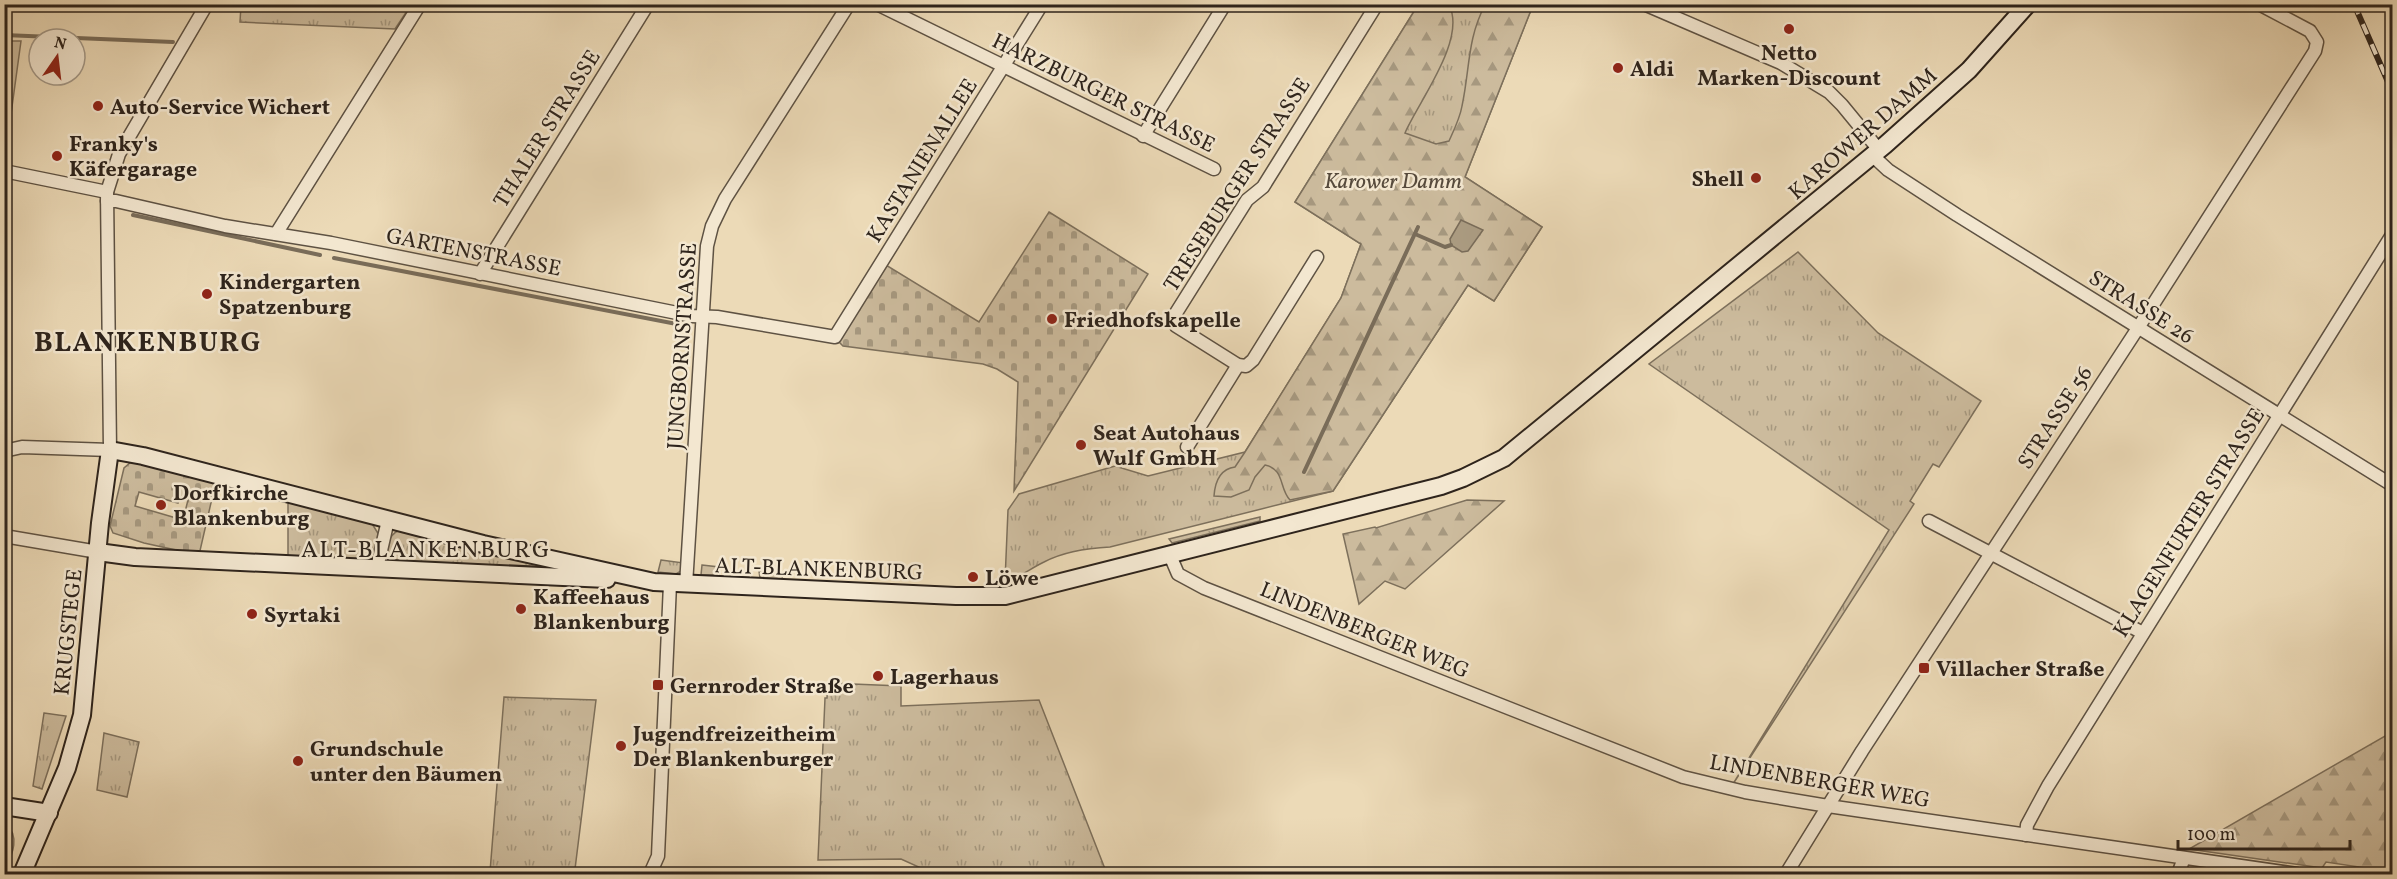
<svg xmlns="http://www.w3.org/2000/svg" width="2397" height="879" viewBox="0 0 2397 879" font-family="Vollkorn,serif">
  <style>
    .grass { fill: url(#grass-tufts); stroke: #7d705c; stroke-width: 1.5 }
    .forest { fill: url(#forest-firs); stroke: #7d705c; stroke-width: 1.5 }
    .cemetery { fill: url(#cemetery-stones); stroke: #7d705c; stroke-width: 1.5; fill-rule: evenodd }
    .garden { fill: url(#garden-dots); stroke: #7d705c; stroke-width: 1.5 }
    .pitch { fill: #ccbb9d; stroke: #7d705c; stroke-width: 1.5 }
    .water { fill: #ab9c82; stroke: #796c59; stroke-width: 1.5 }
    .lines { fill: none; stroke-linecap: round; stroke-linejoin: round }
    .stream { stroke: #796c59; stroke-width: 4 }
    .street-casing { stroke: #5e5243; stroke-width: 15 }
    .secondary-casing { stroke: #2e241c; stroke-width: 20 }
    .street { stroke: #f3e7d0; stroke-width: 12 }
    .secondary { stroke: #f3e7d0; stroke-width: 16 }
    .rail-casing { stroke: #2e241c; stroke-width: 6 }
    .rail { stroke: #f3e7d0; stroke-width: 4; stroke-dasharray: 11; stroke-linecap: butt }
    .poi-dot { fill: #8f2418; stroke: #f3e7d0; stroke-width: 2 }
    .labels { text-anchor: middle; stroke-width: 5; stroke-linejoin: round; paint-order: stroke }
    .poi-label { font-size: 22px; font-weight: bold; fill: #2e241c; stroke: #f3e7d0; text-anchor: start }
    .street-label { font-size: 22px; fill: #2e241c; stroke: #f3e7d0 }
    .park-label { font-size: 22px; font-style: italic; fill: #564a3c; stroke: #f3e7d0 }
    .neighbourhood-label { font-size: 24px; letter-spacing: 1.5px; fill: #2e241c; stroke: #f3e7d0 }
    .district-label { font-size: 28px; font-weight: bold; letter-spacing: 1.5px; fill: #2e241c; stroke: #f3e7d0 }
  </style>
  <defs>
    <pattern id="grass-tufts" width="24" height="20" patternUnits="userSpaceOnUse" patternTransform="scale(1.5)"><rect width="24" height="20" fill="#ccbb9d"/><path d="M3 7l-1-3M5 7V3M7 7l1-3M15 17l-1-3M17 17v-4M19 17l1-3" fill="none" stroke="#a6987f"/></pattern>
    <pattern id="forest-firs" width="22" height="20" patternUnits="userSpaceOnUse" patternTransform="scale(1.5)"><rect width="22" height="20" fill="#ccbb9d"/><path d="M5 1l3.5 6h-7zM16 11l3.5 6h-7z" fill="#a6987f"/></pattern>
    <pattern id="cemetery-stones" width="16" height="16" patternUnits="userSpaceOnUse" patternTransform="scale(1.5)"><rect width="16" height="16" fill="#ccbb9d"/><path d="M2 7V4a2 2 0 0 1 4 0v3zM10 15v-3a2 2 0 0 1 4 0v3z" fill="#a6987f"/></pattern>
    <pattern id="garden-dots" width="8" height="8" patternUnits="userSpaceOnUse" patternTransform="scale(1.5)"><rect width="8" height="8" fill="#ccbb9d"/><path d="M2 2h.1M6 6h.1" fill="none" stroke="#a6987f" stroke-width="1.8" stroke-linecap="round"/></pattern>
  </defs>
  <rect width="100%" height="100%" fill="#ecdab7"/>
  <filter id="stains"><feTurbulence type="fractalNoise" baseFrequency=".00333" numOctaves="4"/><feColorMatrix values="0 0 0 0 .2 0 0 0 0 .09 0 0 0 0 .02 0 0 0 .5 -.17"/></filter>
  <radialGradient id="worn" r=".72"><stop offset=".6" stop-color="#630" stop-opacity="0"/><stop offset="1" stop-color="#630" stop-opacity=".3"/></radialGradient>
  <!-- grass -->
  <g class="grass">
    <path d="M241 5V4L411 5 395 29 240 22Z"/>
    <path d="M1418 5H1533L1465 177 1542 227 1494 301 1468 285 1333 491 1110 547C1089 548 1063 552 1044 562 1029 569 1022 577 1005 581L1008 510 1019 494 1115 466 1148 476 1245 452 1341 298 1361 244 1295 202Z"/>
    <path d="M1798 252 1878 333 1981 401 1939 467 1933 464 1910 501 1914 504 1733 784 1889 530 1649 364Z"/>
    <path d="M290 501 371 522 379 535 375 555 369 561 288 558V504Z"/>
    <path d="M1260 517V521L1172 543 1169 539Z"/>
    <path d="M399 530 581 573 388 561C383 549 388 536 399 530Z"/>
    <path d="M661 560 684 563 681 571 676 574 658 572Z"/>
    <path d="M702 565 719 567V575H701Z"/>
    <path d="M759 571 783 573 782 579 760 578Z"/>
    <path d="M828 683 901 686V706L1039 700 1107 874H934L901 859 818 860 825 698H827Z"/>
    <path d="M504 697 596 700 575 869 490 872Z"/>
    <path d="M44 713 66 716 42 789 33 786Z"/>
    <path d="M104 733 139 742 127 797 97 790Z"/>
  </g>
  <!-- forest -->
  <g class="forest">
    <path d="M1418 5H1449C1467 39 1419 101 1405 133L1436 144 1449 141C1454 130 1460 118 1462 106 1470 69 1467 39 1485 5H1533L1465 177 1542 227 1494 301 1468 285 1333 491 1290 500C1279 489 1285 469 1265 465L1255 477 1249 490 1231 497 1214 496C1215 482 1220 469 1235 467L1245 452 1341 298 1361 244 1295 202Z"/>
    <path d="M1467 500 1504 501 1405 589 1385 581 1359 604 1343 534 1375 527 1376 528Z"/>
    <path d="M2392 732V872L2326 862 2322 868 2189 849Z"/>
  </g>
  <!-- cemetery -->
  <g class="cemetery">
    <path d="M1049 212 1148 274 1014 491 1018 382 997 369 983 364 843 346 838 341 886 265 979 322Z"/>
    <path d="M131 462 216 481 199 555 144 543 113 533 110 526 124 468ZM139 492 178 503 180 498 188 500 183 520 135 506Z"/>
  </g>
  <!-- garden -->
  <path class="garden" d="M5 823C21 836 12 855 5 871Z"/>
  <!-- pitch -->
  <path class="pitch" d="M5 41H21L5 158 4 41Z"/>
  <!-- water -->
  <path class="water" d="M1461 220 1483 230 1468 251 1462 252 1451 245 1450 239Z"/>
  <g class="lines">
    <!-- stream -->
    <g class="stream">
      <path d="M4 35 173 42"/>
      <path d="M133 215 320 255"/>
      <path d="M1415 234 1445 247 1451 245"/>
      <path d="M334 258 687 326"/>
      <path d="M1304 472 1418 227"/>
    </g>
    <defs>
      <g id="street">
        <path d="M877 4 1214 169"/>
        <path d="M1644 4 1781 63 1829 92 1842 105 1879 150"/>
        <path d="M1143 136 1225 4"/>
        <path d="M1873 156 1888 170 1957 215 2392 485"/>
        <path d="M4 171 107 192"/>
        <path d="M107 201H116L225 226 331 243 692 316 717 317 835 337 1042 4"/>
        <path d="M276 234 420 4"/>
        <path d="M1317 257 1253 360 1246 366 1238 365 1176 326 1174 320 1176 313 1247 200 1263 187 1377 4"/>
        <path d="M480 274 648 4"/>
        <path d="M1187 447 1238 365"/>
        <path d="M4 451 22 447 110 450 107 192 119 154 207 4"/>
        <path d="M1929 521 2143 633"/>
        <path d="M4 536 98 552"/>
        <path d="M1169 553 1178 574 1204 588 1683 777 1745 792 1828 806 2297 874"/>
        <path d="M377 568 388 520"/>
        <path d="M686 585 707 246 712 226 725 199 849 4"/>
        <path d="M2026 835 2027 825 2048 786 2392 235"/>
        <path d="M650 874 658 856 670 584"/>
        <path d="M1786 874 1862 751 2138 328 2315 51 2317 42 2310 31 2259 4"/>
        <path d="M2178 874 2184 858"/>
      </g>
      <g id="secondary">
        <path d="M98 552 135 557 607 579"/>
        <path d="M4 806 49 813"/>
        <path d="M22 874 67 768 82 715 100 523 110 450 143 456 483 544 654 582 956 596H1005L1441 486 1463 478 1504 458 1885 145 1969 70 2028 4"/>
      </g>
    </defs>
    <!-- street casing -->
    <use href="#street" class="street-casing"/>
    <!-- secondary casing -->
    <use href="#secondary" class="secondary-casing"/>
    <!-- street -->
    <use href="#street" class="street"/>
    <!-- secondary -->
    <use href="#secondary" class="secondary"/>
    <defs>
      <path id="rail" d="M2354 4 2392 91"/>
    </defs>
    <!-- rail casing -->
    <use href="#rail" class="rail-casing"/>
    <!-- rail -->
    <use href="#rail" class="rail"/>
  </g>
  <!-- markers -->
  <g class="poi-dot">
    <circle cx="1789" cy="29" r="6"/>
    <circle cx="1618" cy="68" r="6"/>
    <circle cx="98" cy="106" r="6"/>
    <circle cx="57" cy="156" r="6"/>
    <circle cx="1756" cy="178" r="6"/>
    <circle cx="207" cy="294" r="6"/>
    <circle cx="1052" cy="319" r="6"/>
    <circle cx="1081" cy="445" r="6"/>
    <circle cx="161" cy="505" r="6"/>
    <circle cx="973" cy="577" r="6"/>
    <circle cx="521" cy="609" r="6"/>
    <circle cx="252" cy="614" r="6"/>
    <rect x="1918" y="662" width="12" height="12" rx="3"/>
    <circle cx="878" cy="676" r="6"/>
    <rect x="652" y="679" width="12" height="12" rx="3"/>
    <circle cx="621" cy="746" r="6"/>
    <circle cx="298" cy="761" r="6"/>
  </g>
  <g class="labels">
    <!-- poi labels -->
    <g class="poi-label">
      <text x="1789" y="60" text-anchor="middle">Netto<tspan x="1789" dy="25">Marken-Discount</tspan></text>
      <text x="1630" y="76">Aldi</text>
      <text x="110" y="114">Auto-Service Wichert</text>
      <text x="69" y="151">Franky's<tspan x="69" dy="25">Käfergarage</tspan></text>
      <text x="1744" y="186" text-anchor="end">Shell</text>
      <text x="219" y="289">Kindergarten<tspan x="219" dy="25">Spatzenburg</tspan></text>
      <text x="1064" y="327">Friedhofskapelle</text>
      <text x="1093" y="440">Seat Autohaus<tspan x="1093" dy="25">Wulf GmbH</tspan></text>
      <text x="173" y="500">Dorfkirche<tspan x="173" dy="25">Blankenburg</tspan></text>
      <text x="985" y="585">Löwe</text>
      <text x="533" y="604">Kaffeehaus<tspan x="533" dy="25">Blankenburg</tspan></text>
      <text x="264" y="622">Syrtaki</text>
      <text x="1936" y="676">Villacher Straße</text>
      <text x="890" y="684">Lagerhaus</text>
      <text x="670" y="693">Gernroder Straße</text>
      <text x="633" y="741">Jugendfreizeitheim<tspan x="633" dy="25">Der Blankenburger</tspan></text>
      <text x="310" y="756">Grundschule<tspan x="310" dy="25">unter den Bäumen</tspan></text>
    </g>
    <!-- street labels -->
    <g class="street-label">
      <text transform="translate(1104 92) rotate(26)" y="8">HARZBURGER STRASSE</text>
      <text transform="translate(546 128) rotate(-58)" y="8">THALER STRASSE</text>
      <text transform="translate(1862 133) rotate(-41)" y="8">KAROWER DAMM</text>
      <text transform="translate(921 160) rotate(-58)" y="8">KASTANIENALLEE</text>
      <text transform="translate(1236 184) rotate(-57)" y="8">TRESEBURGER STRASSE</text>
      <text transform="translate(474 251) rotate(11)" y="8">GARTENSTRASSE</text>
      <text transform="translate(2142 306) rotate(32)" y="8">STRASSE 26</text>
      <text transform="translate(681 346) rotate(-86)" y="8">JUNGBORNSTRASSE</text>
      <text transform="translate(2054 417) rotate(-57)" y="8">STRASSE 56</text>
      <text transform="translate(2188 522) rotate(-58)" y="8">KLAGENFURTER STRASSE</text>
      <text transform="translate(819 568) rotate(2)" y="8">ALT-BLANKENBURG</text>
      <text transform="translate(1365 629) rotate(22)" y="8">LINDENBERGER WEG</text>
      <text transform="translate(67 632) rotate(-84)" y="8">KRUGSTEGE</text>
      <text transform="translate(1820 780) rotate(10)" y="8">LINDENBERGER WEG</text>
    </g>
    <!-- park labels -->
    <g class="park-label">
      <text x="1393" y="188">Karower Damm</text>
    </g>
    <!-- neighbourhood labels -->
    <g class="neighbourhood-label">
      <text x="426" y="557">ALT-BLANKENBURG</text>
    </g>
    <!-- district labels -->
    <g class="district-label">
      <text x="148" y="351">BLANKENBURG</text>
    </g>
  </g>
  <!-- margin -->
  <rect width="2397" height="879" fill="none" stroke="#ecdab7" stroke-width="24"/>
  <rect x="6" y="6" width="2385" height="867" fill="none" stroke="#2e241c" stroke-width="3"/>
  <rect x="12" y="12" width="2373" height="855" fill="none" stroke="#2e241c" stroke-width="1.5"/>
  <!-- north arrow -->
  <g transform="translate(57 57) rotate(14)"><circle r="28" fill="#f3e7d0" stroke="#a49988" stroke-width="1.5"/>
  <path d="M0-4.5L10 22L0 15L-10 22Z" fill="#8f2418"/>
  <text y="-9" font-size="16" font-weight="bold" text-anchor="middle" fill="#2e241c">N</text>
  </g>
  <!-- scale -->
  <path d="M2178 840v9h172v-9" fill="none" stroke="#2e241c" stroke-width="3"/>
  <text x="2187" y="840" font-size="18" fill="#2e241c" stroke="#f3e7d0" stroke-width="4.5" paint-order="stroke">100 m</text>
  <rect width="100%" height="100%" filter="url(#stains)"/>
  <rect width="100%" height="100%" fill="url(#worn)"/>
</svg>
